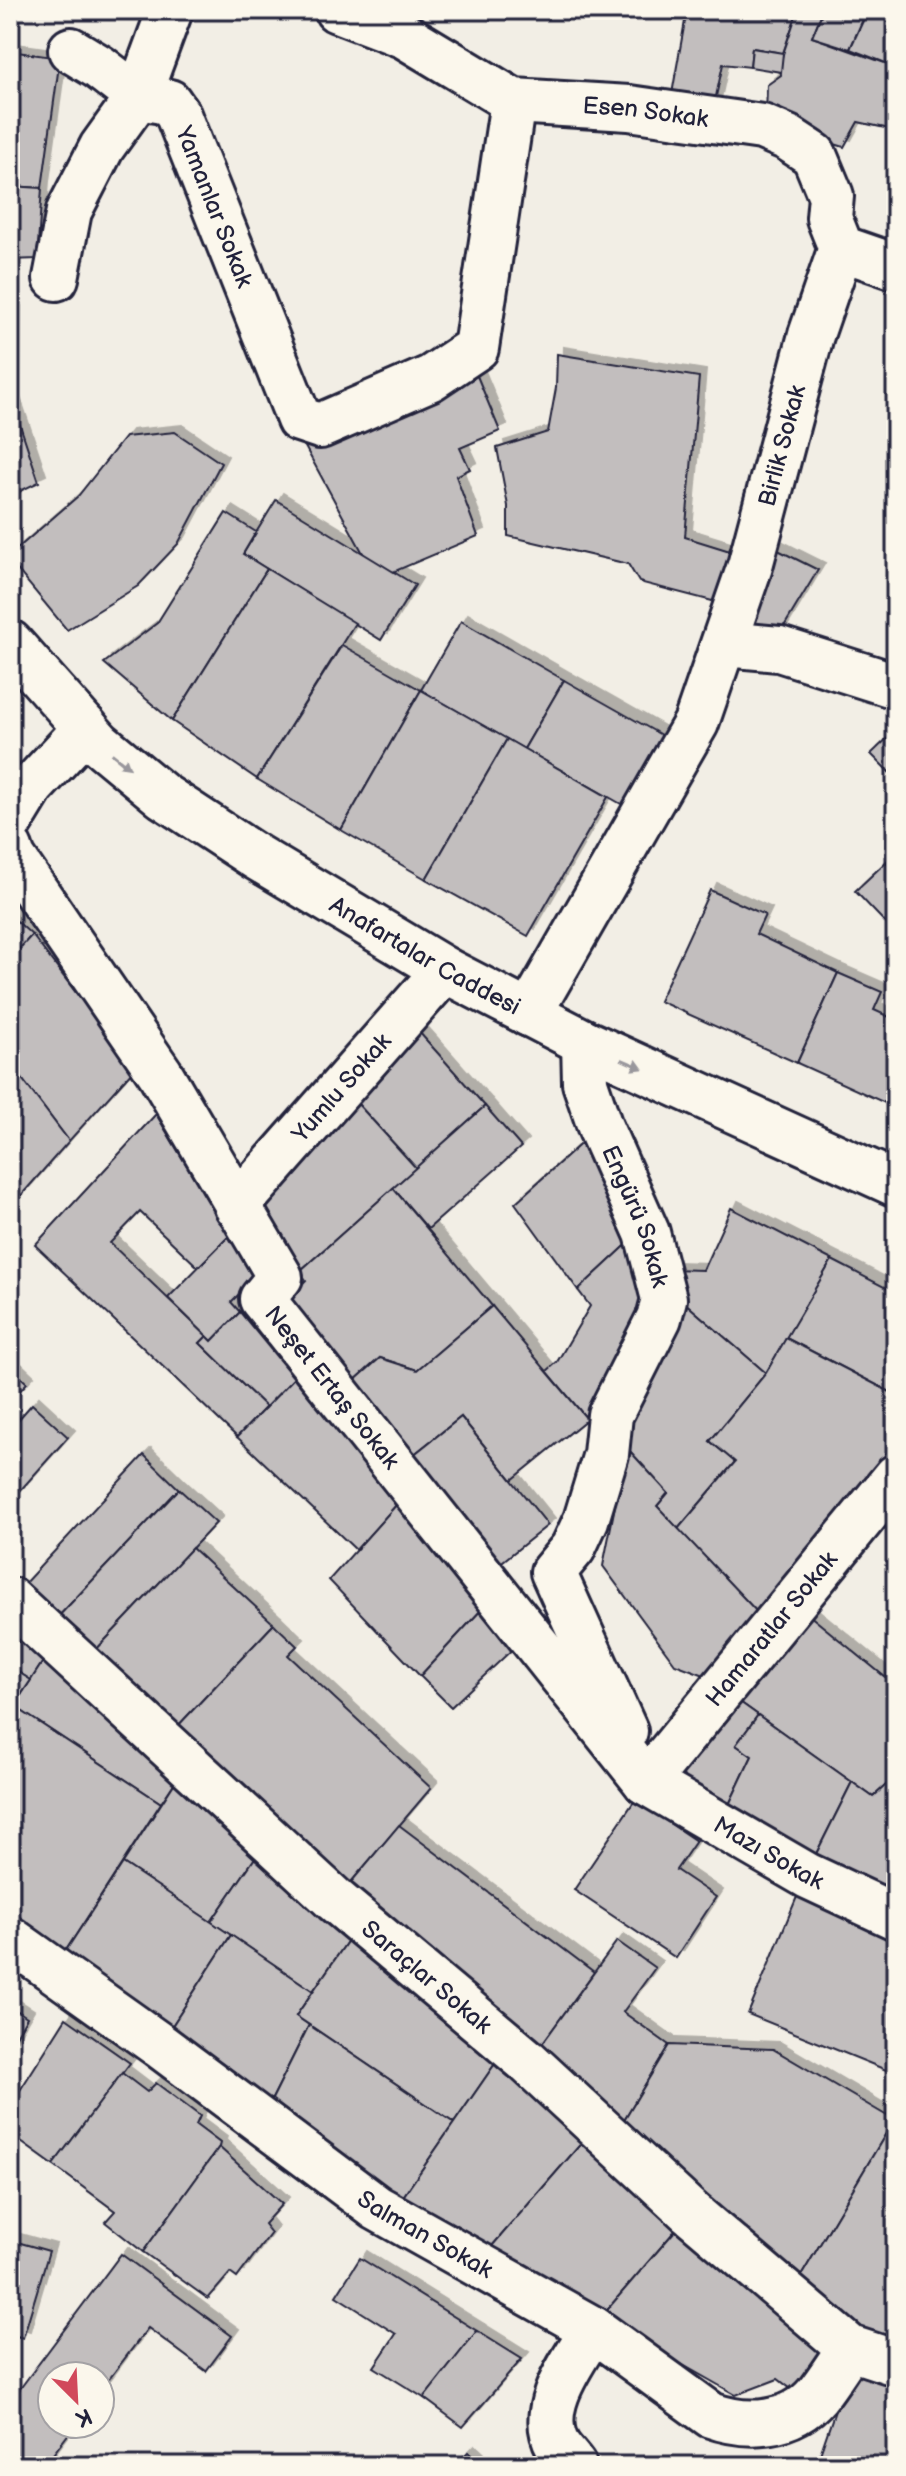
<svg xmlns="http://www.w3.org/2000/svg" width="906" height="2476" viewBox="0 0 906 2476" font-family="'Balsamiq Sans',sans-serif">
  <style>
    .building { fill: #c2bebe; stroke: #22223b; stroke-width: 2; filter: url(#shadow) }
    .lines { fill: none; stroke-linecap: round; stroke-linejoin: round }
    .minor-casing { stroke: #22223b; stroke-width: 50 }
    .major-casing { stroke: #22223b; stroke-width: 50 }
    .minor { stroke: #fbf7ec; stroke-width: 44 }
    .major { stroke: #fbf7ec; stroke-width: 44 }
    .oneway { fill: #99979c }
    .labels { text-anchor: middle; stroke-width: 6; stroke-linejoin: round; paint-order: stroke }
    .street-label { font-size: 24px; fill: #22223b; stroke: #fbf7ec }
  </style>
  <defs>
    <filter id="shadow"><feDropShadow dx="7" dy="-7" stdDeviation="0" flood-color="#0004"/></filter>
  </defs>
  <rect width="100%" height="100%" fill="#f2eee5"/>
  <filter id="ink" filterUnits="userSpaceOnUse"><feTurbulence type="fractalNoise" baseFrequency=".0125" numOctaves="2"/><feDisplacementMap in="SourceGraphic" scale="16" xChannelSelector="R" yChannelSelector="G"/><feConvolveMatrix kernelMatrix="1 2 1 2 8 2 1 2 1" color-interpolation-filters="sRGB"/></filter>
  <g filter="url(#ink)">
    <!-- building -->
    <g class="building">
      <path d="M687 10H798L783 53 752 48 750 67 723 64 712 115 670 105Z"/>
      <path d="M798 10H823L812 37 896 67V125L894 130 858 122 844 147 796 132 766 117 767 85 781 75 780 63Z"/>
      <path d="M823 10H867L850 49 812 37Z"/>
      <path d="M868 10H896V67L850 49Z"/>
      <path d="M752 48 783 53 781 72 750 67Z"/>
      <path d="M10 51 60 58 42 188 10 186Z"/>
      <path d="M10 186 42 188 37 259 10 260Z"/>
      <path d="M10 313H14L13 387 10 388Z"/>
      <path d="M557 354 699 377 685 537 730 551 720 603 639 582 628 564 508 536V506L497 448 548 432 556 388Z"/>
      <path d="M475 371 500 431 460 448 470 469 456 476 478 536 393 572 364 555 304 445Z"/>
      <path d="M10 395 39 482 22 490 10 500Z"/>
      <path d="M175 432 221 463 178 544 138 586 67 630 10 561V555L78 496 125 437Z"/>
      <path d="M276 500 415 585 381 640 243 554Z"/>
      <path d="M226 513 256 532 243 554 267 569 172 721 104 663 157 623Z"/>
      <path d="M772 547 818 570 777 638 737 625Z"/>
      <path d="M267 569 355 623 257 779 172 721Z"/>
      <path d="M461 621 564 680 524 749 421 690Z"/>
      <path d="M342 645 421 690 341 830 257 779Z"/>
      <path d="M564 680 670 740 630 809 524 749Z"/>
      <path d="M421 690 507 739 426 879 341 830Z"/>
      <path d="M896 730V779L871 754Z"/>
      <path d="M507 739 608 797 528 936 426 879Z"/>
      <path d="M896 852V872L886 862Z"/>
      <path d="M886 862 896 872V934L855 891Z"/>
      <path d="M710 890 765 915 756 934 838 973 797 1063 659 1001Z"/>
      <path d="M10 915 32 935 11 958H10Z"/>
      <path d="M32 935 134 1069 69 1141 10 1063V959Z"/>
      <path d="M838 973 882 992 874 1010 896 1020V1108L797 1063Z"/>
      <path d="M419 1032 485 1106 416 1168 356 1102Z"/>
      <path d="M10 1063 69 1141 10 1208Z"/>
      <path d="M356 1102 416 1168 300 1271 261 1207Z"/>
      <path d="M485 1106 521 1147 428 1229 393 1188Z"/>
      <path d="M156 1114 229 1236 198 1267 140 1212 110 1243 207 1336 200 1343 266 1407 237 1437 35 1245Z"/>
      <path d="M586 1139 634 1238 578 1290 515 1203Z"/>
      <path d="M393 1188 492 1306 417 1370 380 1358 353 1382 287 1299 306 1280 300 1271Z"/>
      <path d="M731 1208 832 1260 766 1373 677 1296 671 1269 703 1270Z"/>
      <path d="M229 1236 255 1278 231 1302 240 1312 212 1341 168 1298Z"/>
      <path d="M634 1238 647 1316 599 1411 587 1419 547 1371 557 1362 590 1306 578 1290Z"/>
      <path d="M832 1260 896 1293V1395L786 1338Z"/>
      <path d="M677 1296 766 1373 710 1441 735 1462 678 1529 657 1506 668 1493 618 1438Z"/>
      <path d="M492 1306 587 1419 512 1480 461 1417 412 1456 353 1382 380 1358 417 1370Z"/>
      <path d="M240 1312 294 1378 266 1407 200 1343 207 1336 212 1341Z"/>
      <path d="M786 1338 896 1395V1437L878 1467 759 1614 678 1529 735 1462 710 1441 766 1373Z"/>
      <path d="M10 1367 27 1383 10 1401Z"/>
      <path d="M294 1378 398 1503 356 1550 237 1437Z"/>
      <path d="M32 1404 68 1437 10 1502V1429Z"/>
      <path d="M461 1417 548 1525 498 1565 412 1456Z"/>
      <path d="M618 1438 668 1493 657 1506 759 1614 707 1676 675 1664 603 1566 616 1501Z"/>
      <path d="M144 1455 179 1489 57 1618 23 1585Z"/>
      <path d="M179 1489 216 1523 94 1652 57 1618Z"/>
      <path d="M398 1503 484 1607 420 1676 329 1580Z"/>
      <path d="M192 1548 274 1624 176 1728 94 1652Z"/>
      <path d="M484 1607 516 1646 451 1707 420 1676Z"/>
      <path d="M809 1615 896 1686V1776L873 1797 737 1700Z"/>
      <path d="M10 1624 46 1657 31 1680 10 1667Z"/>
      <path d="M274 1624 297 1646 288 1655 431 1788 347 1887 176 1728Z"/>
      <path d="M46 1657 179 1776 161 1803 14 1706Z"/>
      <path d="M10 1667 31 1680 10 1711Z"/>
      <path d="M737 1700 758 1715 736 1745 752 1756 726 1811 671 1780Z"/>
      <path d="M14 1706 161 1803 63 1955 10 1918V1711Z"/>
      <path d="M758 1715 852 1782 812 1862 726 1811 752 1756 736 1745Z"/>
      <path d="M179 1776 259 1852 211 1922 123 1863Z"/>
      <path d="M896 1776V1902L812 1862 852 1782 873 1797Z"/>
      <path d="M635 1800 696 1841 676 1870 716 1897 676 1958 574 1890Z"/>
      <path d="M399 1825 594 1972 539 2048 347 1887Z"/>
      <path d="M259 1852 351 1936 313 1991 211 1922Z"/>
      <path d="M123 1863 231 1935 168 2032 63 1955Z"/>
      <path d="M801 1887 896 1933V2074L748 2014Z"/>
      <path d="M231 1935 313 1991 296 2016 309 2025 268 2107 168 2032Z"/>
      <path d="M351 1936 499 2058 454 2123 296 2016Z"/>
      <path d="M617 1941 655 1968 623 2012 669 2045 622 2123 539 2048Z"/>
      <path d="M10 2006 27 2017 10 2046Z"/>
      <path d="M66 2018 130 2063 53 2165 10 2134V2106Z"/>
      <path d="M309 2025 454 2123 398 2204 268 2107Z"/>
      <path d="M669 2045 773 2049 894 2120 797 2283 622 2123Z"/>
      <path d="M499 2058 586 2138 486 2253 398 2204Z"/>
      <path d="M122 2073 147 2092 156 2083 200 2116 196 2125 220 2143 219 2147 143 2252 105 2222 115 2211 53 2165Z"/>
      <path d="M894 2120 896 2121V2343L863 2332 797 2283Z"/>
      <path d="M586 2138 680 2225 600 2318 486 2253Z"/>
      <path d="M219 2147 282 2204 264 2224 271 2233 237 2278 230 2273 208 2299 143 2252Z"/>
      <path d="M680 2225 828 2349 795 2392 778 2379 736 2395 600 2318Z"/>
      <path d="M10 2240 49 2251 23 2338 10 2334Z"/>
      <path d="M121 2254 232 2336 206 2371 148 2328 100 2391V2376H52V2424H76L44 2466H10V2402Z"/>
      <path d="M360 2258 477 2331 424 2398 374 2367 396 2334 336 2296Z"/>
      <path d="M477 2331 522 2359 463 2427 424 2398Z"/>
      <path d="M852 2361 896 2375V2466H816Z"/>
      <path d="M468 2452 483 2466H454Z"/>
    </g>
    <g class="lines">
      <defs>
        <g id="minor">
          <path id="s1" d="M337 10 405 36 513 101 629 108 762 127 788 138 814 155 831 196 829 218 841 248 896 267"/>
          <path id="s2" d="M71 50 99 67 138 97 169 102 178 115 299 419 320 426 431 378 476 348 513 101"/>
          <path d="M56 278 69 211 102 147 138 97 170 10"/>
          <path d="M724 644 779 649 896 686"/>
          <path d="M10 822 32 786 86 728"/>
          <path id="s3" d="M10 849 13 858 160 1073 280 1277 262 1299 646 1782 808 1876 896 1917"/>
          <path id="s4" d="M529 1014 696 723 750 566 811 335 841 248"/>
          <path id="s5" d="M584 1042 585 1083 600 1127 647 1233 664 1299 659 1318 610 1415 606 1454 586 1520 573 1548 553 1572 625 1731"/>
          <path id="s6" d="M237 1206 445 970"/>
          <path id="s7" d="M10 1600 335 1900 527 2061 690 2212 850 2348 896 2363"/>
          <path id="s8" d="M646 1782 896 1477"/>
          <path id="s9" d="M10 1939 159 2045 377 2208 593 2329 711 2415C747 2428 791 2426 817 2395 829 2380 839 2363 850 2348"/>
          <path d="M574 2466C569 2459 563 2453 558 2446 536 2408 574 2361 593 2329"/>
        </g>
        <g id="major">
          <path id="s10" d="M10 643 99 743 163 796 256 857 445 970 584 1042 896 1184"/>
        </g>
      </defs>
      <!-- minor casing -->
      <use href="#minor" class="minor-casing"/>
      <!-- major casing -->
      <use href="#major" class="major-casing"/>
      <!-- minor -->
      <use href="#minor" class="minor"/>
      <!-- major -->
      <use href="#major" class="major"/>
    </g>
    <!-- one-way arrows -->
    <defs><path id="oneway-solid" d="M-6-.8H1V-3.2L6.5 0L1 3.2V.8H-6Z" transform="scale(2)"/></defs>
    <g class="oneway">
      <use href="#oneway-solid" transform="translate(121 761) rotate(39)"/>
      <use href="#oneway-solid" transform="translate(632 1064) rotate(24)"/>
    </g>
  </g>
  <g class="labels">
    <!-- street labels -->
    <g class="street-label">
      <text dy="8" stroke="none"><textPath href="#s1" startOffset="332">Esen Sokak</textPath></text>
      <text dy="8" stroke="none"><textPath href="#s2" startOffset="228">Yamanlar Sokak</textPath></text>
      <text dy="8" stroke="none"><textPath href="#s4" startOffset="626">Birlik Sokak</textPath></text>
      <text dy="8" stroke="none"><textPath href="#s10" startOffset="524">Anafartalar Caddesi</textPath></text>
      <text dy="8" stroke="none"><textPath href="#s6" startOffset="158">Yumlu Sokak</textPath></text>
      <text dy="8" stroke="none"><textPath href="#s5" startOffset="184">Engürü Sokak</textPath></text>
      <text dy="8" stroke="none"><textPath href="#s3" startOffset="648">Neşet Ertaş Sokak</textPath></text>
      <text dy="8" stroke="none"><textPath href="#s8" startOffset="198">Hamaratlar Sokak</textPath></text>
      <text dy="8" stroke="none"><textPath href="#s3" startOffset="1294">Mazı Sokak</textPath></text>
      <text dy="8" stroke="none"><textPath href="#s7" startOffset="562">Saraçlar Sokak</textPath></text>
      <text dy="8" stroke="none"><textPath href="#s9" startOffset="510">Salman Sokak</textPath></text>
    </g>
  </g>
  <!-- margin -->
  <rect width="906" height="2476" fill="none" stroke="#fbf7ec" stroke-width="40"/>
  <rect x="20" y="20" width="866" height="2436" fill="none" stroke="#22223b" stroke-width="3" filter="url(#ink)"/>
  <!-- north arrow -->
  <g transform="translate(76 2400) rotate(156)"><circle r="38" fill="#fbf7ec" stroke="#a4a2a5" stroke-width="2"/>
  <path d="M0-6L14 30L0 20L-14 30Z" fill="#d1495b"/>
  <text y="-12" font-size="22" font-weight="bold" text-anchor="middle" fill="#22223b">K</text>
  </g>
</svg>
